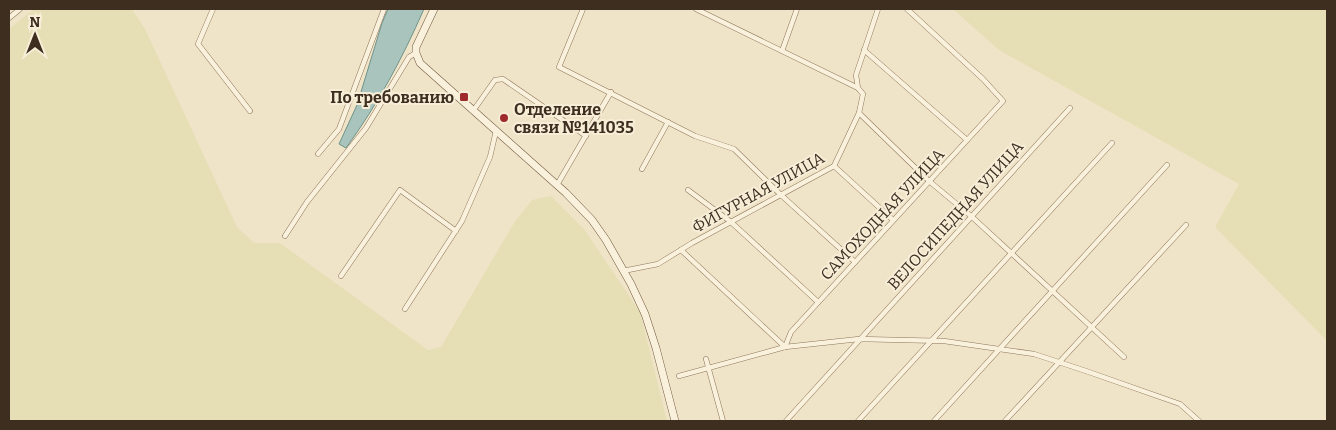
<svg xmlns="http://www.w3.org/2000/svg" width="1336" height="430" viewBox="0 0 1336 430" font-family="Bitter,serif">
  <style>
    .farmland { fill: #e6deb5 }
    .water { fill: #a9c4bc; stroke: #6f938a }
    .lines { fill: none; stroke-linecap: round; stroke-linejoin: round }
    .street-casing { stroke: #8d765c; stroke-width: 5.5 }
    .secondary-casing { stroke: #6f573f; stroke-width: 8 }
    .street { stroke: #faf1dc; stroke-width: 4.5 }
    .secondary { stroke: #faf1dc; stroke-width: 7 }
    .poi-dot { fill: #9e2a2b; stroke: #f7eed8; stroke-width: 2 }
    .labels { text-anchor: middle; stroke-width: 4; stroke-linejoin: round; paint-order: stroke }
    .poi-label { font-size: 16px; font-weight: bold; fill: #3d2e20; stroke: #f7eed8; text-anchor: end }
    .street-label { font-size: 16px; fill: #3d2e20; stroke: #f7eed8 }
  </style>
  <rect width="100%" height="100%" fill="#f0e4c8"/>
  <!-- farmland -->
  <g class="farmland">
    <path d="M34 9H132L145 29 237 227 254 243H280L428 350 441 347 514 223 532 200 551 196 584 229 640 312 667 421H9V29Z"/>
    <path d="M953 9H1327V341L1215 227 1239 184 999 50Z"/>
  </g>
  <!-- water -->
  <path class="water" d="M388 9H424C402 59 378 104 346 148L339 144 357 105 382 23Z"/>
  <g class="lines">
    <defs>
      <g id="street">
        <path d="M213 9 198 44 250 111"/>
        <path d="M583 9 559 67 695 136 734 149 781 195 855 262"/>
        <path d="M696 9 858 88"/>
        <path d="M9 18 20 9"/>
        <path d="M864 50 967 140"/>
        <path d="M782 51 797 9"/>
        <path d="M473 111 495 80 503 79 586 136"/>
        <path d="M859 113 929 181 971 216 1124 357"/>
        <path d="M318 154 339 129 384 9"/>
        <path d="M834 166 893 220"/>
        <path d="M642 169 668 122"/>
        <path d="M557 185 611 92"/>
        <path d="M688 190 731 222 818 302"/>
        <path d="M285 236 307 202 366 128 409 57 416 53"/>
        <path d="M681 250 785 347 791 332 1003 101 983 79 907 9"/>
        <path d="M623 271 658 264 692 243 834 166 859 113 863 94 858 88 856 75 878 9"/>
        <path d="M341 276 400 190 456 231"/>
        <path d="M405 309 462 221 490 157 496 131"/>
        <path d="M706 359 723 421"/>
        <path d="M679 376 785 347 859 339 944 341 1034 354 1086 371 1180 404 1199 421"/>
        <path d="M786 421 1070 108"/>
        <path d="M858 421 1112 143"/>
        <path d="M934 421 1167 165"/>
        <path d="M1005 421 1186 225"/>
      </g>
      <path id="secondary" d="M434 9 416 47V53L420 63 566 193 592 220 606 240 631 284 645 314 656 348 675 421"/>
    </defs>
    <!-- street casing -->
    <use href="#street" class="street-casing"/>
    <!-- secondary casing -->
    <use href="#secondary" class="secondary-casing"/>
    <!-- street -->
    <use href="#street" class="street"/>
    <!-- secondary -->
    <use href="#secondary" class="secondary"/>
  </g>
  <!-- markers -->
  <g class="poi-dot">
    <rect x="459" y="92" width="10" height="10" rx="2.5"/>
    <circle cx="504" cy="118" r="5"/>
  </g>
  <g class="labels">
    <!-- poi labels -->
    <g class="poi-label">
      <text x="454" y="103">По требованию</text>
      <text x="514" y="115" text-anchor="start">Отделение<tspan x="514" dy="18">связи №141035</tspan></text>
    </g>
    <!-- street labels -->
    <g class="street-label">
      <text transform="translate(758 192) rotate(-29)" y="6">ФИГУРНАЯ УЛИЦА</text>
      <text transform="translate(882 214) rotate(-47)" y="6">САМОХОДНАЯ УЛИЦА</text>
      <text transform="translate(955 215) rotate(-48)" y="6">ВЕЛОСИПЕДНАЯ УЛИЦА</text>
    </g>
  </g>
  <!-- border -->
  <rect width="1336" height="430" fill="none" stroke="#3d2e20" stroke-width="20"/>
  <!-- north arrow -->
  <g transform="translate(35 35)" stroke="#f7eed8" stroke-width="4" paint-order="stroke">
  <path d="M0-4L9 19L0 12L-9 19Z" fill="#3d2e20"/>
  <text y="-8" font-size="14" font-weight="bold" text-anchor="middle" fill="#3d2e20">N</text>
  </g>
</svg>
